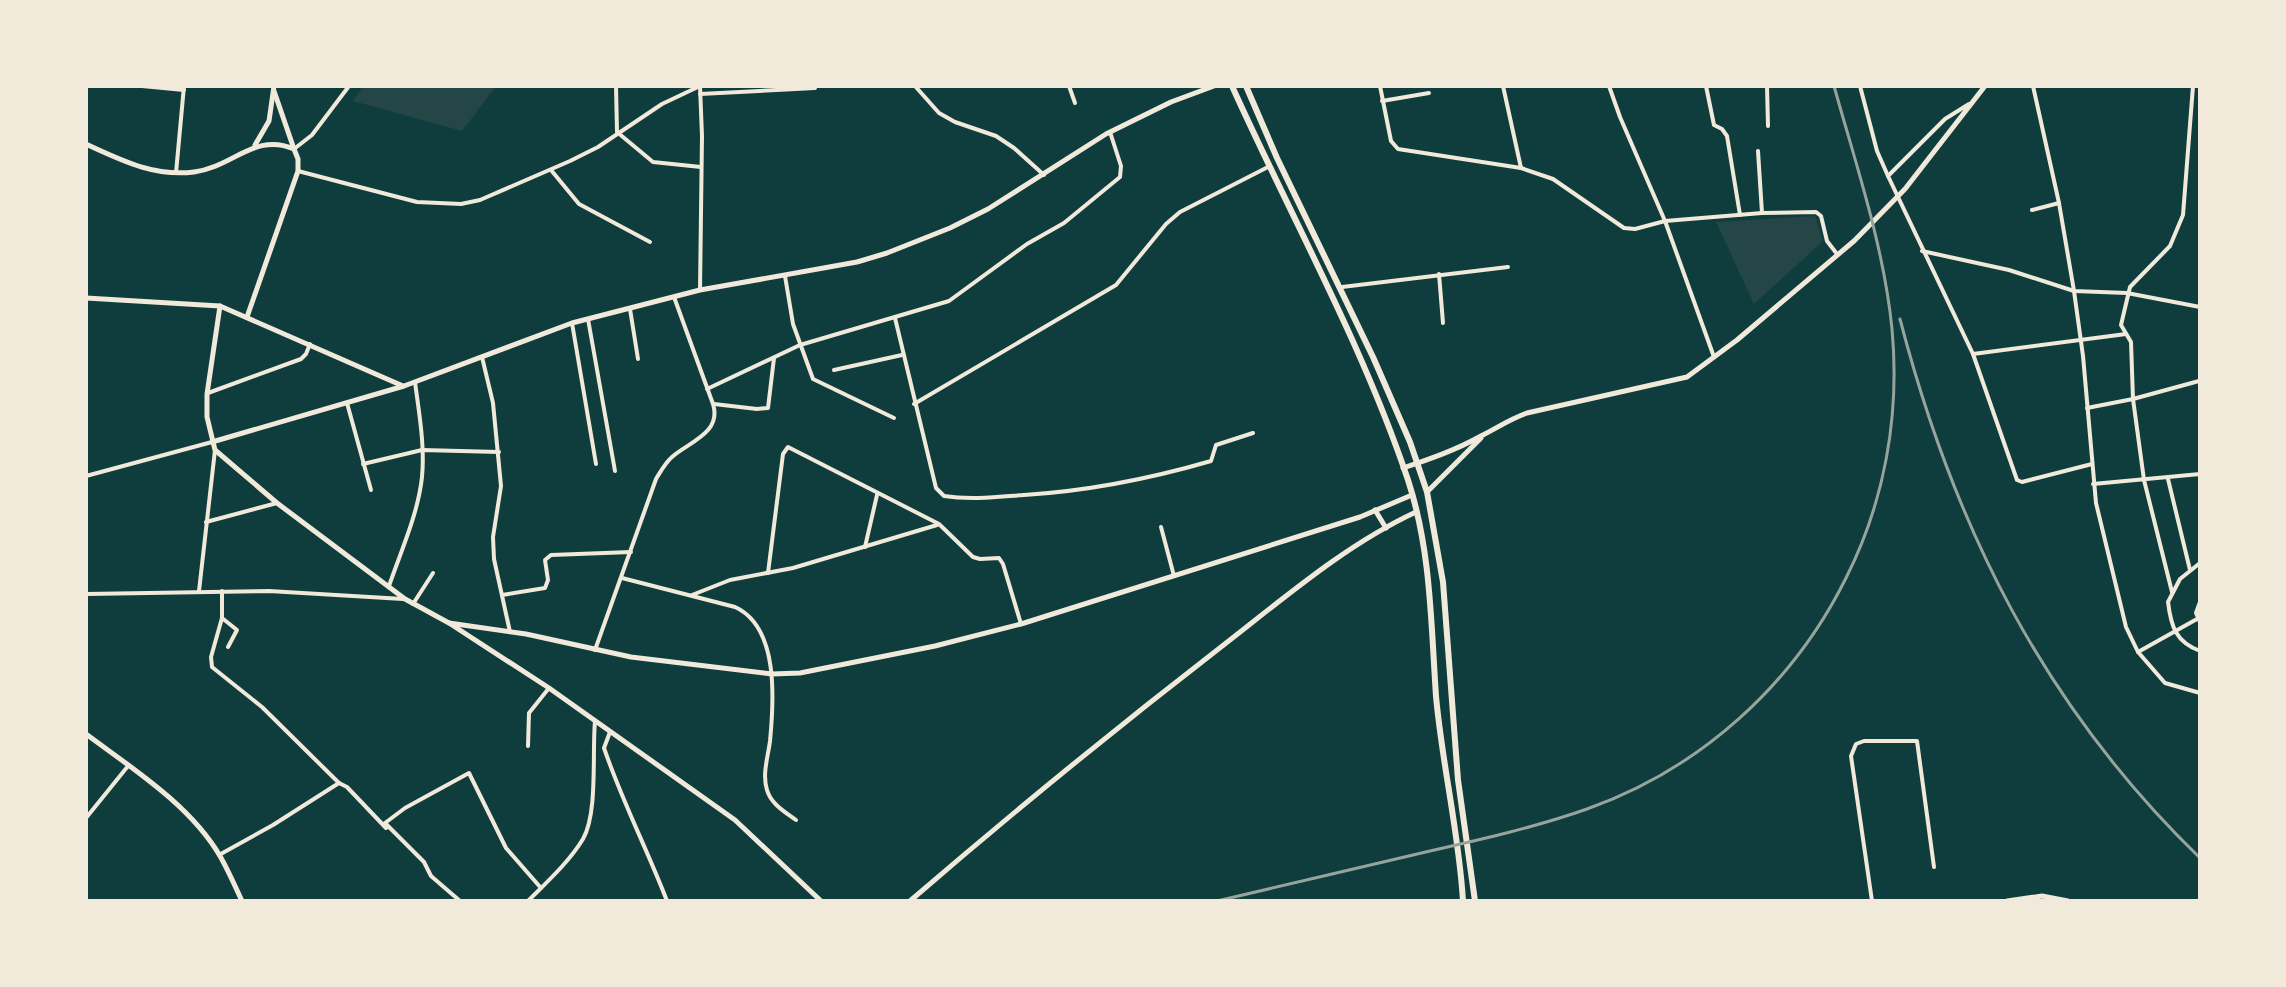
<svg xmlns="http://www.w3.org/2000/svg" width="2286" height="987" viewBox="0 0 2286 987" font-family="'Noto Sans',sans-serif">
  <style>
    .green { fill: #244646 }
    .lines { fill: none; stroke-linecap: round; stroke-linejoin: round }
    .minor { stroke: #f1e9da; stroke-width: 4 }
    .tertiary { stroke: #f1e9da; stroke-width: 5 }
    .secondary { stroke: #f1e9da; stroke-width: 5 }
    .trunk { stroke: #f1e9da; stroke-width: 6 }
    .rail { stroke: #97a49c; stroke-width: 3 }
  </style>
  <rect width="100%" height="100%" fill="#0f3d3e"/>
  <!-- green -->
  <g class="green">
    <path d="M363 86H496L462 131 353 101Z"/>
    <path d="M1815 216 1823 241 1754 304 1716 222Z"/>
  </g>
  <g class="lines">
    <!-- minor -->
    <g class="minor">
      <path d="M142 86 184 90"/>
      <path d="M616 86 617 132 653 162 701 167"/>
      <path d="M915 86 939 113 955 122 996 136 1014 148 1044 175"/>
      <path d="M1069 86 1075 103"/>
      <path d="M1380 86 1391 141 1398 149 1521 168 1553 179 1624 228 1635 229 1665 221 1762 213 1816 212 1821 216 1827 241 1837 254"/>
      <path d="M1503 86 1521 168"/>
      <path d="M1609 86 1620 117 1665 221 1714 357"/>
      <path d="M1706 86 1714 125 1722 129 1727 136 1740 215"/>
      <path d="M1767 86 1768 126"/>
      <path d="M1860 86 1877 151 1888 176"/>
      <path d="M2033 86 2059 203 2074 291 2083 356 2096 503 2126 627 2138 652 2165 683 2200 693"/>
      <path d="M700 94 815 88"/>
      <path d="M1382 101 1429 93"/>
      <path d="M1969 104 1945 119 1888 176 1973 354 2017 480 2022 482 2092 464"/>
      <path d="M294 149 312 135 349 86"/>
      <path d="M1758 151 1762 213"/>
      <path d="M551 170 579 204 650 242"/>
      <path d="M298 171 417 202 461 204 480 200 570 161 598 147 662 104 700 86"/>
      <path d="M176 173 184 86"/>
      <path d="M2032 210 2059 203"/>
      <path d="M1922 251 2009 270 2074 291 2127 293 2200 307"/>
      <path d="M1439 274 1443 323"/>
      <path d="M785 276 793 324 813 379 894 418"/>
      <path d="M1342 287 1508 267"/>
      <path d="M700 290 702 136 700 86"/>
      <path d="M630 309 638 359"/>
      <path d="M895 318 936 488 944 496C970 500 997 497 1024 495 1088 491 1149 479 1211 461L1216 445 1253 433"/>
      <path d="M588 319 615 471"/>
      <path d="M572 323 596 464"/>
      <path d="M1973 354 2126 334"/>
      <path d="M482 357 493 403 501 486 493 537 494 559 510 632"/>
      <path d="M834 370 902 355"/>
      <path d="M707 389 800 345 949 301 1027 244 1064 223 1120 177 1121 166 1110 132"/>
      <path d="M208 393 301 359 306 354 310 344"/>
      <path d="M347 403 371 490"/>
      <path d="M714 404 757 409 768 408 774 358"/>
      <path d="M914 404 1116 285 1166 224 1180 212 1268 167"/>
      <path d="M2087 408 2133 399 2199 381"/>
      <path d="M363 464 422 450 499 452"/>
      <path d="M86 476 212 442"/>
      <path d="M2168 479 2190 570"/>
      <path d="M2093 484 2200 474"/>
      <path d="M206 522 277 503"/>
      <path d="M1161 527 1174 576"/>
      <path d="M865 547 877 495"/>
      <path d="M2200 563 2180 579 2168 602C2171 627 2176 642 2200 651"/>
      <path d="M768 573 783 454 788 447 939 524 973 557 980 559 999 558 1003 564 1021 624"/>
      <path d="M622 578 735 607C779 627 774 700 770 741 768 757 762 774 767 790 771 804 785 812 796 820"/>
      <path d="M389 586C401 551 418 514 422 477 425 445 419 413 415 382"/>
      <path d="M199 591 215 450"/>
      <path d="M222 591V618L237 630 228 647"/>
      <path d="M2172 592 2144 480 2133 399 2131 342 2121 325 2130 287 2170 246 2183 215 2193 86"/>
      <path d="M86 594 269 591 403 599"/>
      <path d="M502 595 545 588 548 580 545 560 551 555 631 552"/>
      <path d="M692 595 730 580 793 568 937 525"/>
      <path d="M2200 602 2196 613 2200 622"/>
      <path d="M413 604 433 573"/>
      <path d="M222 618 211 657 212 667 262 707 339 783"/>
      <path d="M595 650 656 479C661 471 665 463 672 457 689 442 722 433 713 404L674 297"/>
      <path d="M2138 652 2197 619"/>
      <path d="M610 732 604 748C622 801 647 849 667 901"/>
      <path d="M528 746 529 713 549 688"/>
      <path d="M86 818 128 766"/>
      <path d="M219 855 273 825 339 783 347 787 386 828"/>
      <path d="M460 901 431 876 424 862 385 823 405 808 469 773 506 848 541 888"/>
      <path d="M528 901C547 882 569 862 583 839 598 813 592 753 595 721"/>
      <path d="M1872 901 1851 756 1856 744 1864 741H1917L1934 867"/>
    </g>
    <!-- tertiary -->
    <g class="tertiary">
      <path d="M274 91 294 149"/>
      <path d="M86 144C121 160 154 177 194 172 233 167 255 132 294 149L298 159V171L247 317"/>
      <path d="M255 145 269 121 274 86"/>
      <path d="M86 298 220 306 403 386"/>
      <path d="M220 306 207 394V417L215 450 277 503 405 599 449 623 549 688 735 820 821 901"/>
      <path d="M212 442 404 386 572 323 700 290 857 262 887 253 950 228 988 209 1106 134 1171 102 1214 86"/>
      <path d="M1403 468C1430 459 1456 450 1481 436 1499 427 1508 420 1527 413L1687 377 1737 340 1854 241 1905 189 1985 86"/>
      <path d="M1427 492 1481 438"/>
      <path d="M1375 510 1386 528"/>
      <path d="M449 623 526 634 631 657 772 674 800 673 935 646 1021 624 1360 517 1412 495"/>
      <path d="M86 734C133 769 190 805 220 856 228 870 235 886 242 901"/>
      <path d="M910 901C1012 813 1115 729 1221 647 1283 599 1345 545 1416 512"/>
    </g>
    <!-- secondary -->
    <path class="secondary" d="M2007 901 2042 896 2068 901"/>
    <!-- trunk -->
    <g class="trunk">
      <path d="M1232 86C1291 217 1362 343 1408 480 1431 550 1431 624 1436 696 1442 764 1459 833 1463 901"/>
      <path d="M1246 86 1277 158 1373 357 1410 442 1427 492 1443 582 1458 780 1475 901"/>
    </g>
    <!-- rail -->
    <g class="rail">
      <path d="M1900 319C1954 527 2044 707 2200 858"/>
      <path d="M1217 901C1288 884 1359 868 1430 851 1483 839 1536 827 1587 809 1700 769 1793 685 1846 578 1885 501 1900 414 1892 329 1884 247 1856 165 1834 86"/>
    </g>
  </g>
  <!-- border -->
  <rect width="2286" height="987" fill="none" stroke="#f1e9da" stroke-width="176"/>
</svg>
